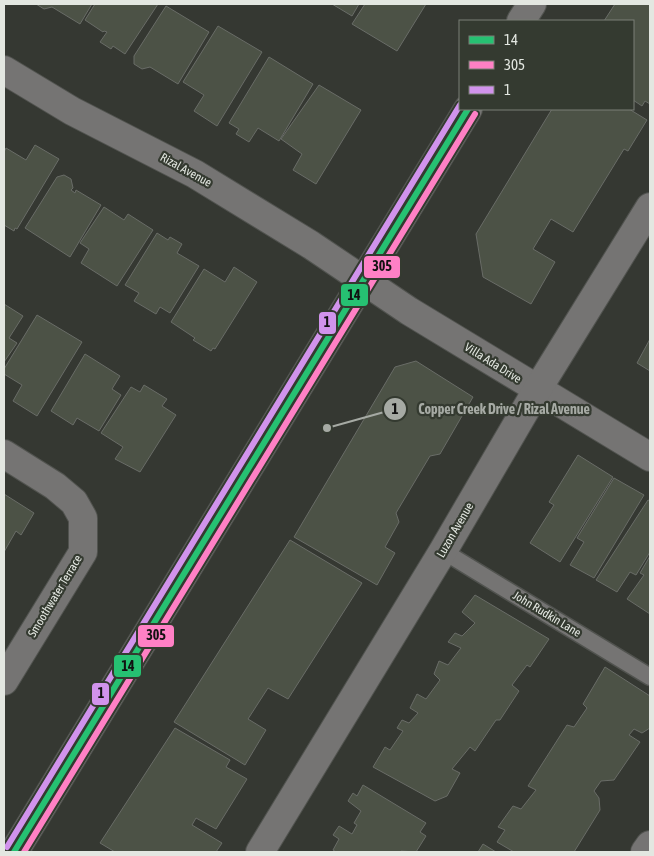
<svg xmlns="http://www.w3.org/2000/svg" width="654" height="856" viewBox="0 0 654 856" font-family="'Asap Condensed',sans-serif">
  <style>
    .building { fill: #4c5246; stroke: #696c67 }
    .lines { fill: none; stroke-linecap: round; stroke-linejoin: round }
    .service-casing { stroke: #51534f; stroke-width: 19 }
    .minor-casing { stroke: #51534f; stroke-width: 30 }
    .tertiary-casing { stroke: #51534f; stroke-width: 30 }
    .service { stroke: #757473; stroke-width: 16 }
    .minor { stroke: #757473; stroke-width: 28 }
    .tertiary { stroke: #757473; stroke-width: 28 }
    .bus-1-casing { stroke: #343a30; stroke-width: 10 }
    .bus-2-casing { stroke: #343a30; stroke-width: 10 }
    .bus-3-casing { stroke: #343a30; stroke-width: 10 }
    .bus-1 { stroke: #26c172; stroke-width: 6 }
    .bus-2 { stroke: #ff80c5; stroke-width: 6 }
    .bus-3 { stroke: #d193ec; stroke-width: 6 }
    .labels { text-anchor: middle; stroke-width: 4.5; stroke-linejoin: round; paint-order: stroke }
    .street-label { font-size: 12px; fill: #e3e7e1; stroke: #343a30 }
    .leader { fill: none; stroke: #a6aaa4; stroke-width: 2 }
    .callout-dot { fill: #a6aaa4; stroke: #343a30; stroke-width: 2 }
    .mark-label { font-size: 15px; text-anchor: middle; font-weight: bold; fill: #111 }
    .callout-label { font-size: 14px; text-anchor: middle; font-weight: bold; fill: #a6aaa4; stroke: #343a30; stroke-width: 4.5; stroke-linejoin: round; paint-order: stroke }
    .line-badge { stroke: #343a30; stroke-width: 2 }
    .pale-badge-label { font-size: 14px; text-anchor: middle; font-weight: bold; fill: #111 }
  </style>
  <rect width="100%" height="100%" fill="#353832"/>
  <!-- building -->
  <g class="building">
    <path d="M36 4H92L80 24 52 7 44 9Z"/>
    <path d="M95 4H158L125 54 113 46 111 49 100 42 107 32 104 31 103 32 85 20Z"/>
    <path d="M332 4H359L352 16Z"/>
    <path d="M365 4H426L397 51 352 24Z"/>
    <path d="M615 4H650V104L645 101 642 106 633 100V21H604Z"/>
    <path d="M166 6 209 32 178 84 150 67 142 69 134 64V56Z"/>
    <path d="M218 26 262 52 217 126 194 111 204 95 183 82Z"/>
    <path d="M269 57 313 84 279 141 258 128 249 142 236 134 239 129 229 123Z"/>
    <path d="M319 85 361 110 316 184 293 170 302 154 281 139Z"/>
    <path d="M552 109H629L647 120 628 151 624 149 573 232 551 219 533 249 555 262 531 304 483 277 476 234Z"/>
    <path d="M35 145 59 159 17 229 15 228 14 231 4 225V152L6 148 26 160Z"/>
    <path d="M64 175 71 179 73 188 71 190 75 193 76 190 101 205 70 257 25 228 57 177Z"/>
    <path d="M104 207 124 220 128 214 153 230 117 286 81 263 89 249 80 243Z"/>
    <path d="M157 233 168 240 170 237 182 244 177 253 199 266 170 313 160 307 156 314 134 301 139 293 125 285Z"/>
    <path d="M234 267 257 282 215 349 213 348 211 351 193 340 195 338 171 322 204 269 225 282Z"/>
    <path d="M4 304 23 316 9 338 17 343 4 362Z"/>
    <path d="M37 315 82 342 37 416 13 401 22 385 4 374V369Z"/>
    <path d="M650 339V371L637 363Z"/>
    <path d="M85 354 120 376 112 389 121 395 99 431 77 418 73 425 51 411Z"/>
    <path d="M416 361 473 397 440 454 430 456 396 513 399 522 385 547 395 553 377 585 294 537 395 367Z"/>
    <path d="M144 385 167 399 162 406 176 415 140 472 115 459 123 447 101 433 131 387 140 392Z"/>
    <path d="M578 455 613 477 560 562 530 543 554 505 549 502Z"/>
    <path d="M614 478 644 495 594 578 570 565 584 542 577 538Z"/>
    <path d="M4 494 34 513 21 535 16 531 4 552Z"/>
    <path d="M648 500 650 501V552L636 575 630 572 617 592 596 580Z"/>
    <path d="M290 540 362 583 288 699 268 688 248 719 266 730 245 765 174 722Z"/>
    <path d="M650 556V614L627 599 644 575 640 573Z"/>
    <path d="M475 595 549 639 530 667 527 665 512 685 519 691 500 720H496L475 751 470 747 452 769 460 773 447 796 435 801 373 767 385 747 390 750 403 731 397 728 402 720 409 723 418 713 410 708 417 694 426 699 440 680 434 674 439 661 448 665 461 648 448 642 455 633 462 636 475 623 462 612Z"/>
    <path d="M605 667 650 696V728L642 733 634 729 629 735 640 742 614 780 601 781 594 791 599 798 600 810 574 852H514L497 842 505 830 498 827 513 806 521 809 536 790 528 786 567 725 574 727 587 708 583 704Z"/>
    <path d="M175 728 230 760 226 767 247 779 216 829 196 818 192 825 222 843 216 852H115L100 843Z"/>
    <path d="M363 785 426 823 420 832 426 836 416 852 401 851 400 852H336L333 850 339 839 333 835 339 826 352 834 357 825 354 823 361 811 348 801 353 793 357 796Z"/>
    <path d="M483 844 496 852H478Z"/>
  </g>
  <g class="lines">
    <defs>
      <path id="service" d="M443 551 650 677"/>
      <g id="minor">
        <path d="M4 70 72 111 195 174 311 245 409 311 650 457"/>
        <path d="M4 454 55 486 74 502 83 518V552L4 681"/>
        <path d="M260 852 443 551 537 390 650 207"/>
        <path d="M645 852 650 845"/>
      </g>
      <g id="tertiary">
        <path d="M521 21 532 4"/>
        <path d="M14 852 468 109"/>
      </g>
    </defs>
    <!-- service casing -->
    <use href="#service" class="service-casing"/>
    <!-- minor casing -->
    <use href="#minor" class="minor-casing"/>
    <!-- tertiary casing -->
    <use href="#tertiary" class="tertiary-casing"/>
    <!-- service -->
    <use href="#service" class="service"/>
    <!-- minor -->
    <use href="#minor" class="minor"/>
    <!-- tertiary -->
    <use href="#tertiary" class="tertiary"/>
    <defs>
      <path id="bus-1" d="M14 852 468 109"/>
      <path id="bus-2" d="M24 852 475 114"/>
      <path id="bus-3" d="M7 847 460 105"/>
    </defs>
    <!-- bus-1 casing -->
    <use href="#bus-1" class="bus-1-casing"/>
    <!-- bus-2 casing -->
    <use href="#bus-2" class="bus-2-casing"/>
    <!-- bus-3 casing -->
    <use href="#bus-3" class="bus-3-casing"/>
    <!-- bus-1 -->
    <use href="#bus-1" class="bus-1"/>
    <!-- bus-2 -->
    <use href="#bus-2" class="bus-2"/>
    <!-- bus-3 -->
    <use href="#bus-3" class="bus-3"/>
  </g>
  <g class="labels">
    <!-- street labels -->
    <g class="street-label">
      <text transform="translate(186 170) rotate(29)" y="4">Rizal Avenue</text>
      <text transform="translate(493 363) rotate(32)" y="4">Villa Ada Drive</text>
      <text transform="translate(455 530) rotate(-60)" y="4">Luzon Avenue</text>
      <text transform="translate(55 596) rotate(-59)" y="4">Smoothwater Terrace</text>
      <text transform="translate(547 614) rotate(31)" y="4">John Rudkin Lane</text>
    </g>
  </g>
  <!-- callouts -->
  <path class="leader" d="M327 428L395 409"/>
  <g class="callout-dot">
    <circle cx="327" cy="428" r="5"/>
    <circle cx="395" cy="409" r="12"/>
  </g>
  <g class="mark-label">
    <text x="395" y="414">1</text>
  </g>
  <g class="callout-label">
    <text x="504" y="414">Copper Creek Drive / Rizal Avenue</text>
  </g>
  <g class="line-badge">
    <rect x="363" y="255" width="38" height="24" rx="5" fill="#ff80c5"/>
    <rect x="340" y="283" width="29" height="24" rx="5" fill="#26c172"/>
    <rect x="318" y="311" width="19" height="24" rx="5" fill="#d193ec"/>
    <rect x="137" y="624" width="38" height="24" rx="5" fill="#ff80c5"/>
    <rect x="113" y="654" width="29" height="24" rx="5" fill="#26c172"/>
    <rect x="91" y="682" width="19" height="24" rx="5" fill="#d193ec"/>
  </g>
  <g class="pale-badge-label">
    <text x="382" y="271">305</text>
    <text x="354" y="300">14</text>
    <text x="327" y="327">1</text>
    <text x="156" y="640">305</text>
    <text x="128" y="671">14</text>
    <text x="101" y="698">1</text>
  </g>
  <!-- border -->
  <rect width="654" height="856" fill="none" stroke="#e3e7e1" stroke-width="10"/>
  <!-- legend -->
  <rect x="459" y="20" width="175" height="90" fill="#343a30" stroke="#7a7f77"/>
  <rect x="469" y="36" width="25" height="8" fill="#26c172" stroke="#7a7f77"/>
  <text x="504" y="45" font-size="15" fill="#e3e7e1">14</text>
  <rect x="469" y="61" width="25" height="8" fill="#ff80c5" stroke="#7a7f77"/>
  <text x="504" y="70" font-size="15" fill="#e3e7e1">305</text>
  <rect x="469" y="86" width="25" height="8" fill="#d193ec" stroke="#7a7f77"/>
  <text x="504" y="95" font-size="15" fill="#e3e7e1">1</text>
</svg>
